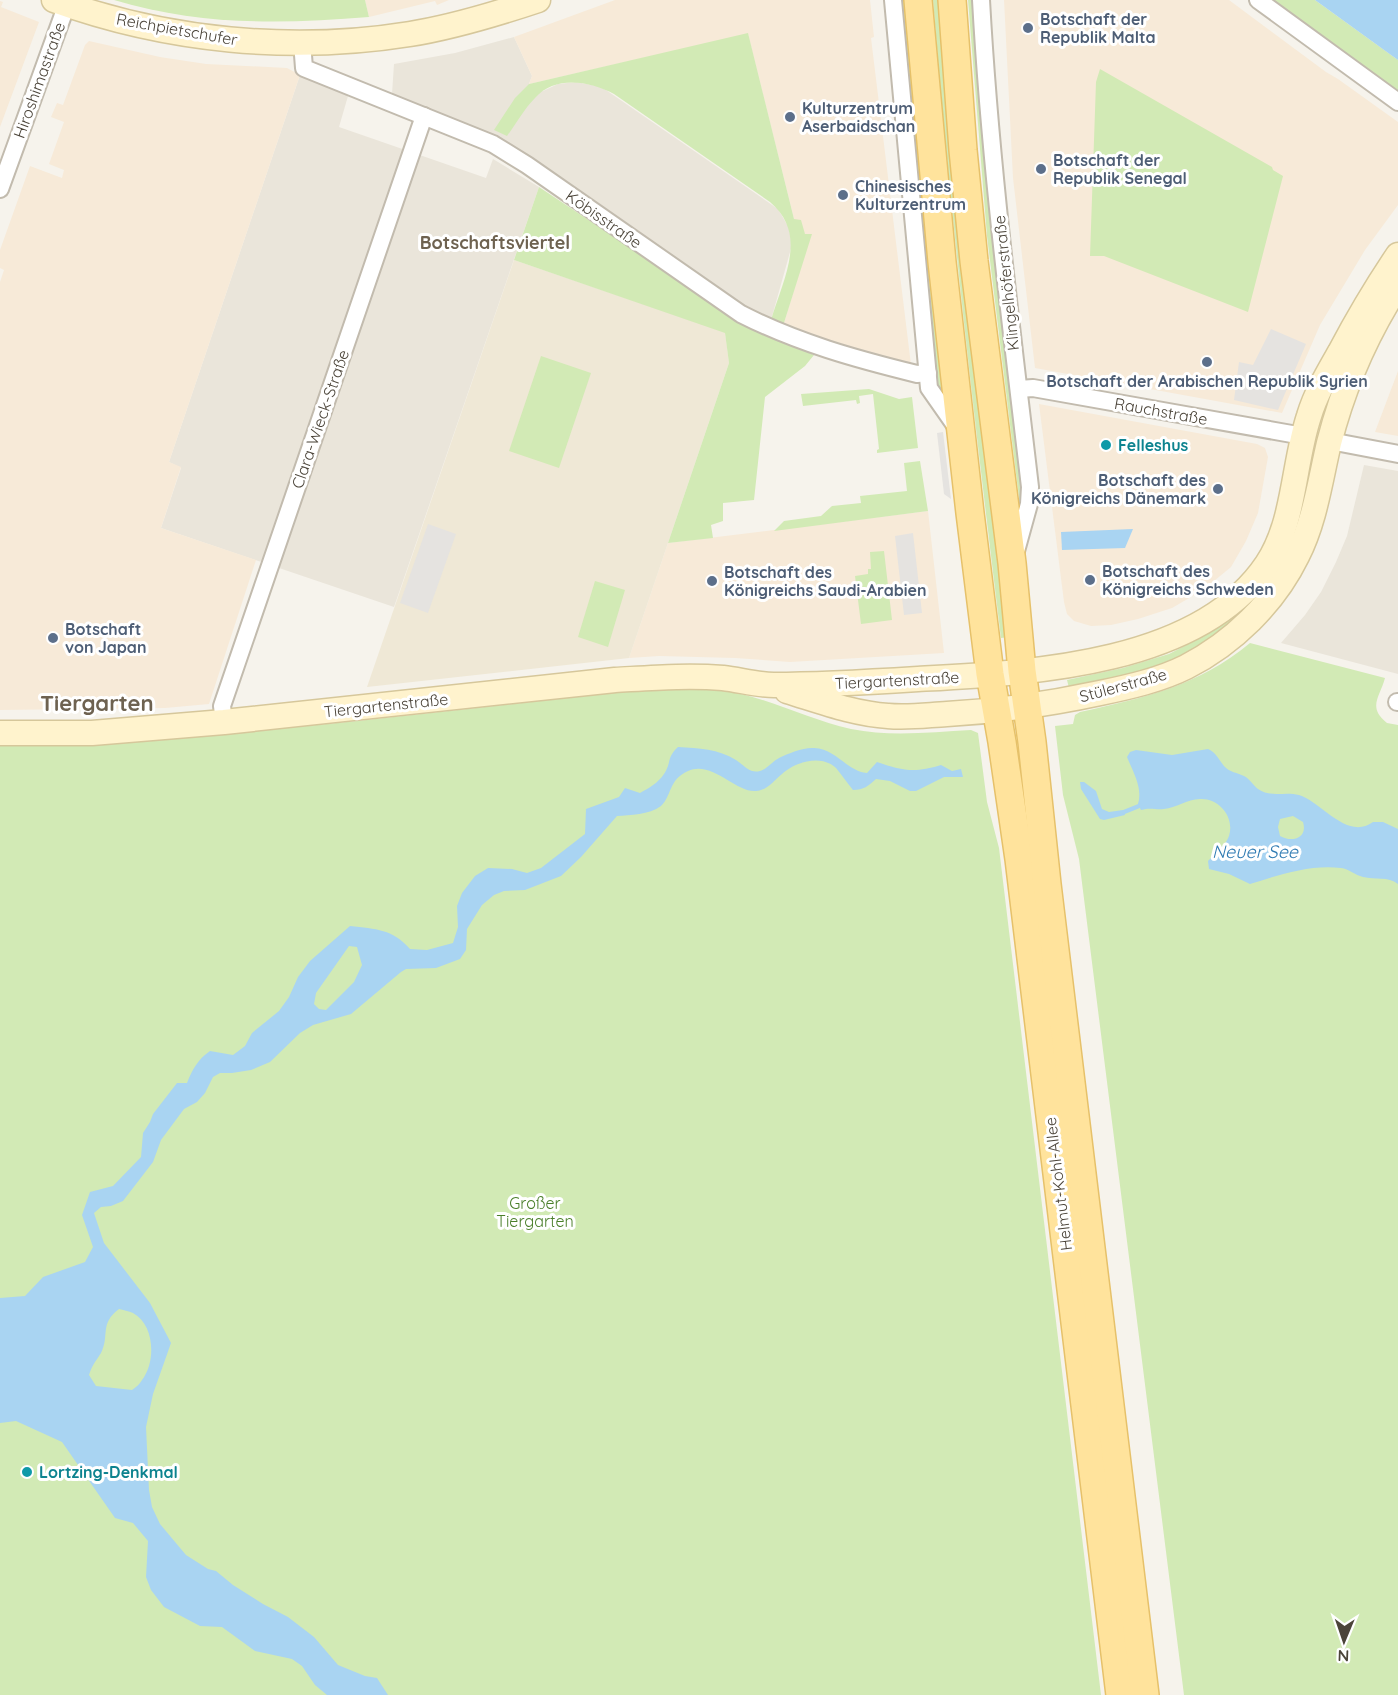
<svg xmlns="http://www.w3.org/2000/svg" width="1398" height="1695" viewBox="0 0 1398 1695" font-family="Quicksand,sans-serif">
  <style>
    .residential { fill: #eae5da }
    .commercial { fill: #f7ead8 }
    .education { fill: #efe8d6 }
    .green { fill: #d2eab5 }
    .parking { fill: #e5e3e0 }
    .water { fill: #a9d4f2; fill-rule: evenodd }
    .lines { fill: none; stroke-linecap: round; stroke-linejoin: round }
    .stream { stroke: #a9d4f2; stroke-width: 4.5 }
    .minor-casing { stroke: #c2bbae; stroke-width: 20 }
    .secondary-casing { stroke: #d6c79b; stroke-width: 27 }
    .primary-casing { stroke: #e6c16a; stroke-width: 30 }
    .minor { stroke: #fff; stroke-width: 16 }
    .secondary { stroke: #fff3cd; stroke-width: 24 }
    .primary { stroke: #ffe39c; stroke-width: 27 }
    .service-dot { fill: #5c6f8a; stroke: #fff; stroke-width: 2 }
    .culture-dot { fill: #0f9aa8; stroke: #fff; stroke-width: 2 }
    .labels { text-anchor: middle; stroke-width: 6; stroke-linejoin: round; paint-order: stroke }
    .service-label { font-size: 16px; font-weight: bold; fill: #4e5e75; stroke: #fff; text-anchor: start }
    .street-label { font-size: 16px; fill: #4b4439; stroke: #fff }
    .culture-label { font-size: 16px; font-weight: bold; fill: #0d838f; stroke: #fff; text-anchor: start }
    .park-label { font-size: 16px; fill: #4a7f2a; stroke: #fff }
    .neighbourhood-label { font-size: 18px; font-weight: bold; fill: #6e6250; stroke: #fff }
    .water-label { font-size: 18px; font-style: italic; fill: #2e7ab2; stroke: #fff }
    .district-label { font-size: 22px; font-weight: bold; fill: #6e6250; stroke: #fff }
  </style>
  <rect width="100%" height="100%" fill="#f6f3ec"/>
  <!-- residential -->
  <g class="residential">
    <path d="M514 37 532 76 529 84 543 91 558 84 576 82 597 86 606 90 778 209 789 228 792 245 771 320 729 297 485 133 435 111 392 94 394 64 455 53Z"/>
    <path d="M300 75 348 96 339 127 486 178 493 159 539 187 394 607 161 528 181 468 169 462Z"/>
    <path d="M1364 465 1398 471V674L1281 643 1305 615 1321 592 1336 562 1347 536Z"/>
  </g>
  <!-- commercial -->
  <g class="commercial">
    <path d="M365 0H449L437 5 435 1 369 17Z"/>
    <path d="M615 0H870L874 37 871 38 911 365 840 347 783 326 811 234H805L794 219 748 34 529 84 532 76 514 37Z"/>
    <path d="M1004 0H1229L1326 72 1338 79 1398 122V205L1365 250 1320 325 1282 413 1035 368 1013 178Z"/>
    <path d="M0 1 3 2 1 7 39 22 0 127Z"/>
    <path d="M89 41 160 57 206 64 287 68 300 75 169 462 181 467 161 528 256 560 209 704 165 708 0 710V282L4 270 0 268V250L30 166 62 178 64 170 49 164 64 122 51 117 57 103 63 105 85 45Z"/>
    <path d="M1398 371V436L1375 432Z"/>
    <path d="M1039 404 1257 444 1265 448 1268 457 1258 513 1246 541 1231 567 1203 590 1172 608 1138 619 1111 625 1091 626 1074 621 1067 614 1064 602Z"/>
    <path d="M928 511 944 653 790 662 735 658 659 656 629 658 668 543Z"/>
  </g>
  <!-- education -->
  <path class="education" d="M514 260 725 332 729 363 629 658 367 687Z"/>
  <!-- green -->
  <g class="green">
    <path d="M114 0H365L369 17C282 24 200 26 114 0Z"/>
    <path d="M899 0H905L918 157 945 402 937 394Z"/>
    <path d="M933 0H940L1010 637 1001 638C975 425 950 213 933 0Z"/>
    <path d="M968 0H975L1025 488 1020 506 987 236Z"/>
    <path d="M1265 0H1315L1398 60V96Z"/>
    <path d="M748 33 794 219 801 220 805 234H812L783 326 771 320C783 279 809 235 770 202L614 94C590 81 555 75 535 98 524 109 516 124 507 136L494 130 515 98 529 84Z"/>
    <path d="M1100 69 1272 167 1273 170 1283 176 1248 312 1104 256H1090L1096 82Z"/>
    <path d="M539 187 745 324 814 355 805 366 765 397 754 500 723 503V521L711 525 713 538 668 543 729 363 725 333 514 260Z"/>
    <path d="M541 356 591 373 559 468 509 451Z"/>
    <path d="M869 389 899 399 912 397 918 448 877 453V450L879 449 873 394 859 396 860 403 857 404 856 400 803 406 801 394Z"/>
    <path d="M1305 460 1316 462 1307 500 1284 562 1241 617 1190 654 1149 670 1069 688 1067 680 1123 668 1169 654 1206 635 1237 611Z"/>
    <path d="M920 461 928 511 774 531 784 521 821 516 832 506 861 503 860 496 907 491 904 463Z"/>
    <path d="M884 551 892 620 861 624 855 576 868 574V569H871L870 552Z"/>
    <path d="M595 581 625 590 608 647 578 637Z"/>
    <path d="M1250 643 1385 678C1380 697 1367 707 1387 723L1398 725V1695H1184L1079 859 1063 795 1055 726 1073 724 1075 715 1080 712C1144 698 1198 686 1250 643Z"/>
    <path d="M658 688C686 688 714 688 741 694 779 703 814 721 851 729 891 737 931 732 971 730L978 733 987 802 999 848 1101 1695H0V743L97 744 151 741 357 721Z"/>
  </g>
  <!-- parking -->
  <g class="parking">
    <path d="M1271 329 1306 344 1278 410 1234 400 1239 362 1253 365Z"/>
    <path d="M943 432 951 499 944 494 937 433Z"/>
    <path d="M428 524 456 534 428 613 400 603Z"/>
    <path d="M913 533 922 613 904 615 895 536Z"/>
  </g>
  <!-- water -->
  <g class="water">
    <path d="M1315 0H1398V60L1391 55Z"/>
    <path d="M1133 529 1125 548 1062 550 1061 532Z"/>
    <path d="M678 747C699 748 718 749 736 760 744 765 750 774 760 771 767 769 773 761 779 758 789 753 804 747 814 748 837 749 846 771 867 773L877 762C903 771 915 773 941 765L952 771 961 769 963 777H944L916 791H910L890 781 876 779C868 786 864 790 853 790 847 783 842 775 836 768 821 754 795 762 782 774 773 781 768 790 756 791 736 793 712 760 688 771 668 780 672 796 661 806 649 815 630 815 617 816L581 857 561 876 525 890 504 891 494 895 482 905 467 929 466 950 460 959 436 968 406 969 401 972 351 1014 313 1025 300 1033 270 1062 251 1070 232 1073H220L213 1077 205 1093 197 1102 184 1109 161 1140 153 1162 123 1201 111 1206 101 1207 94 1213 104 1243 150 1303 171 1343 153 1394 146 1427 149 1490 152 1507 160 1524 186 1555 208 1569 216 1571 233 1585 263 1604 288 1617 314 1637 338 1665 365 1676 377 1678 388 1695H327L315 1685 302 1666 292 1659 255 1651 222 1627 200 1626 164 1607 151 1590 146 1577 148 1541 133 1523 115 1518 62 1442 16 1421 0 1423V1298L25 1296 43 1277 85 1262 93 1247 82 1215 90 1192 113 1186 141 1157 143 1133 150 1122 153 1114 177 1083H187C192 1070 198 1059 210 1051L233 1055 245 1046 252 1033 279 1011 289 997 298 977 310 961 350 926C376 929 393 929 410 949L427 950 453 943 458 927 457 906 462 893 475 876 488 868 512 869 527 873 541 868 585 834 586 809 619 797 625 788 640 793C649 788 658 783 664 774 672 762 666 758 678 747ZM349 946 357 947 362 965 354 982 326 1010 319 1009 314 1004 316 993ZM119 1309C123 1310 129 1311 133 1313 155 1325 156 1362 142 1380 140 1384 136 1387 132 1390L96 1386 89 1375C92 1365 96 1361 101 1353 110 1335 99 1324 119 1309Z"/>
    <path d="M1208 749C1216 752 1219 760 1224 766 1229 772 1238 773 1244 776 1250 779 1253 785 1258 789 1271 798 1285 791 1299 795 1322 802 1347 841 1373 822H1383L1398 829V884C1388 876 1375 880 1363 877 1355 875 1349 869 1341 868 1311 864 1279 875 1250 884L1229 874 1209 869 1208 861C1215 854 1226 845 1229 836 1235 817 1219 798 1200 799 1187 799 1176 808 1164 809 1155 810 1151 807 1141 810L1138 804C1143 788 1133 772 1127 757L1130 752 1136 750 1172 755ZM1293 816 1303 822C1308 838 1292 843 1280 836L1278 827 1280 819Z"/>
    <path d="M1080 782H1084L1096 791 1102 809 1109 812 1123 810 1125 815 1104 820 1100 819 1081 789Z"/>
  </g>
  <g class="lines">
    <!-- stream -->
    <path class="stream" d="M1124 812 1139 806"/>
    <defs>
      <g id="minor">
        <path d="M893 0 929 388 957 428"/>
        <path d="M981 0C990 163 1011 325 1030 487L1029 504 1016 551"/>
        <path d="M1258 0 1398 102"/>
        <path d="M302 42 304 68 493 144 527 165 741 314C798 343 856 359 917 374L928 373"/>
        <path d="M0 189 67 4"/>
        <path d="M1019 389 1033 388 1303 436"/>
        <path d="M1330 441 1398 454"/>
        <path d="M1397 702H1398"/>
        <path d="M224 722 222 706 424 116"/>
      </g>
      <g id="secondary">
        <path d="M54 0C167 41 292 53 410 34 454 27 496 14 538 0"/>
        <path d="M787 691C820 701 854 714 888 716 908 718 928 715 947 714 999 711 1049 704 1100 693 1129 687 1160 680 1186 667 1233 643 1274 603 1297 556 1315 521 1320 481 1329 443 1343 388 1367 333 1398 285"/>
        <path d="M0 733H92L224 722 615 680C651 678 687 675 723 678 740 680 757 685 774 685 822 685 870 682 918 679 1028 673 1199 666 1267 564 1295 522 1293 464 1309 416 1316 393 1328 373 1340 352 1358 318 1377 286 1398 255"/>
      </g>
      <g id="primary">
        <path d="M918 0 942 262 970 513 990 674 1002 742 1019 859 1120 1695"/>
        <path d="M952 0 963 150 974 261 1012 563 1022 671 1032 742 1047 884 1145 1695"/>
      </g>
    </defs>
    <!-- minor casing -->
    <use href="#minor" class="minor-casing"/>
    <!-- secondary casing -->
    <use href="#secondary" class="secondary-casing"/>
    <!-- primary casing -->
    <use href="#primary" class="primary-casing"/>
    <!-- minor -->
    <use href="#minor" class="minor"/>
    <!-- secondary -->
    <use href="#secondary" class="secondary"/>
    <!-- primary -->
    <use href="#primary" class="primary"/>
  </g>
  <!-- markers -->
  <g class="service-dot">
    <circle cx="1028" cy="28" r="6"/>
    <circle cx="790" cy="117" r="6"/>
    <circle cx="1041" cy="169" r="6"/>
    <circle cx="843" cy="195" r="6"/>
    <circle cx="1207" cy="362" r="6"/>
    <circle cx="1218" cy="489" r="6"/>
    <circle cx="1090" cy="580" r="6"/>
    <circle cx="712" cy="581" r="6"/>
    <circle cx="53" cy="638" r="6"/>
  </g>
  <g class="culture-dot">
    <circle cx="1106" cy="445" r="6"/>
    <circle cx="27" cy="1472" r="6"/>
  </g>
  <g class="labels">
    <!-- service labels -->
    <g class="service-label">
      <text x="1040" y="25">Botschaft der<tspan x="1040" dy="18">Republik Malta</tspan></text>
      <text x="802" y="114">Kulturzentrum<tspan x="802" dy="18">Aserbaidschan</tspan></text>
      <text x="1053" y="166">Botschaft der<tspan x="1053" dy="18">Republik Senegal</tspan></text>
      <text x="855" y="192">Chinesisches<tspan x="855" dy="18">Kulturzentrum</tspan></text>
      <text x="1207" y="387" text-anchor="middle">Botschaft der Arabischen Republik Syrien</text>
      <text x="1206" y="486" text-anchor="end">Botschaft des<tspan x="1206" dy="18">Königreichs Dänemark</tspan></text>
      <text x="1102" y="577">Botschaft des<tspan x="1102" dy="18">Königreichs Schweden</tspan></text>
      <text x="724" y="578">Botschaft des<tspan x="724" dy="18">Königreichs Saudi-Arabien</tspan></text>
      <text x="65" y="635">Botschaft<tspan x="65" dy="18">von Japan</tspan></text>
    </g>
    <!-- street labels -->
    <g class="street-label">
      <text transform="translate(177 29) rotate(10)" y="6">Reichpietschufer</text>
      <text transform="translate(39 80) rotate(-70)" y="6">Hiroshimastraße</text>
      <text transform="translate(604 219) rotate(35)" y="6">Köbisstraße</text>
      <text transform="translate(1006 283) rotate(-96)" y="6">Klingelhöferstraße</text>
      <text transform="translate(1161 411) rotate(10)" y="6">Rauchstraße</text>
      <text transform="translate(320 419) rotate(-71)" y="6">Clara-Wieck-Straße</text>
      <text transform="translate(897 680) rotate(-3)" y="6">Tiergartenstraße</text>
      <text transform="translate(1123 685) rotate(-15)" y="6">Stülerstraße</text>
      <text transform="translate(386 705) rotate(-6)" y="6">Tiergartenstraße</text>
      <text transform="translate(1058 1184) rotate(-97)" y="6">Helmut-Kohl-Allee</text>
    </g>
    <!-- culture labels -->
    <g class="culture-label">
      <text x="1118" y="451">Felleshus</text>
      <text x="39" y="1478">Lortzing-Denkmal</text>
    </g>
    <!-- park labels -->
    <g class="park-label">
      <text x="535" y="1209">Großer<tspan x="535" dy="18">Tiergarten</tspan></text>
    </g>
    <!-- neighbourhood labels -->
    <g class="neighbourhood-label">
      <text x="495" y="249">Botschaftsviertel</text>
    </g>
    <!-- water labels -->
    <g class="water-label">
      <text x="1255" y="858">Neuer See</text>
    </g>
    <!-- district labels -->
    <g class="district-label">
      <text x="97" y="711">Tiergarten</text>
    </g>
  </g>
  <!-- north arrow -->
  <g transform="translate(1344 1641) rotate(182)" stroke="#ffffff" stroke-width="4.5" paint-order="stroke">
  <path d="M0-4.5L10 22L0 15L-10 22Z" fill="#4b4439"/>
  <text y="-9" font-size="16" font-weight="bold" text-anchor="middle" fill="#4b4439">N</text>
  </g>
</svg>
